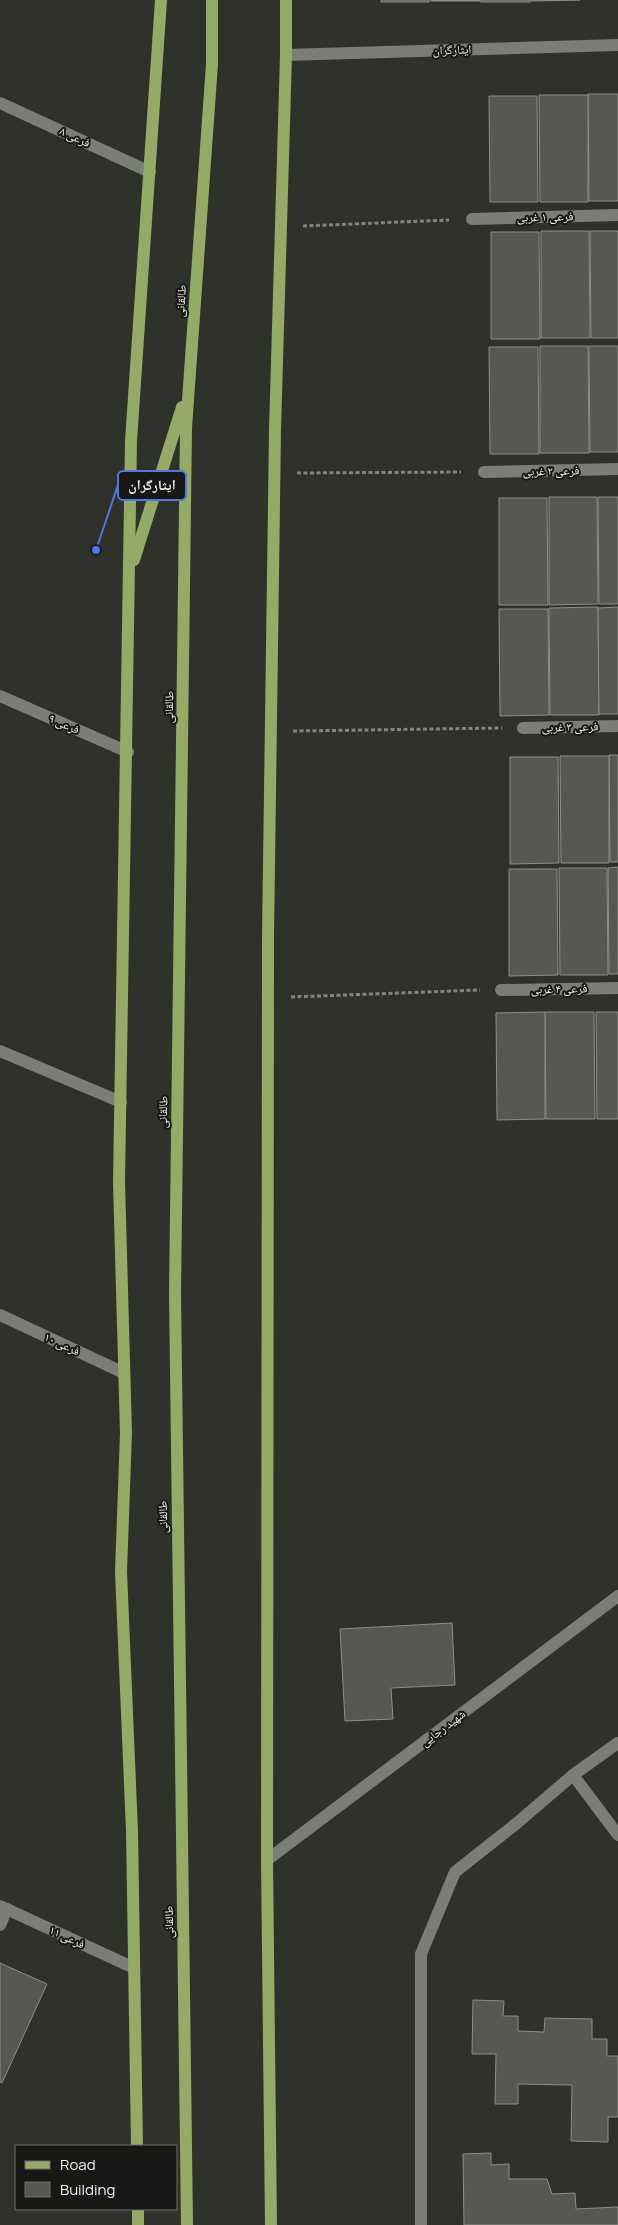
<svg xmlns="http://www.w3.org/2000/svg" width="618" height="2225" viewBox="0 0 618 2225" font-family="Manrope,'Noto Naskh Arabic',sans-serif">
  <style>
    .building { fill: #565851; stroke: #8d9088 }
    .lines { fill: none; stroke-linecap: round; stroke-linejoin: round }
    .path { stroke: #83847f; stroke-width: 3; stroke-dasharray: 4 2.5; stroke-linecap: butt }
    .minor { stroke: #7b7e77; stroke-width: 12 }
    .major { stroke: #95aa66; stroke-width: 12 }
    .labels { text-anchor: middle; stroke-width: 4; stroke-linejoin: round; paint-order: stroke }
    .street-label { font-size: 12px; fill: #f0f1ed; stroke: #181916 }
    .leader { fill: none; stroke: #5277dd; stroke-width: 2 }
    .callout-dot { fill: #5277dd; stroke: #181916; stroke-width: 2 }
    .callout { fill: #181916; stroke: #5277dd; stroke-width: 2 }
    .callout-label { font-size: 14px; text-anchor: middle; font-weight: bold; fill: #f0f1ed }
  </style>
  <rect width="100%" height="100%" fill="#2f312b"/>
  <!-- building -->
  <g class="building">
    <rect x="381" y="0" width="48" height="2"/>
    <rect x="431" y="0" width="49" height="1"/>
    <rect x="481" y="0" width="49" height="2"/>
    <path d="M531 0H580L531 1Z"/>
    <path d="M588 94H618V201H589Z"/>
    <path d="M539 95H588V202H540Z"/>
    <path d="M489 96H537L538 202H490Z"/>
    <path d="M541 231H589L590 338H541Z"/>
    <path d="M590 231H618V338H591Z"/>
    <path d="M491 232H539L540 339H491Z"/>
    <path d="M540 346H588L589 453H540Z"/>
    <path d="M589 346H618V452H590Z"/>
    <path d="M489 347H538L539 454H490Z"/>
    <path d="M549 497H597L598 604 549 605Z"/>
    <path d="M598 497H618V604H599Z"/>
    <path d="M499 498H547L548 605H499Z"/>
    <path d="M598 607 599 715H550L549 608Z"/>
    <path d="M618 607V714H599L598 608Z"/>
    <path d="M499 609H548L549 715 500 716Z"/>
    <path d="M609 755H618V862H610Z"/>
    <path d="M560 756H609V863H561Z"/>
    <path d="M510 757H558L559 863 510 864Z"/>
    <path d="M618 867V974H609L608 868Z"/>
    <path d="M559 868H607L608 975H560Z"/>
    <path d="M509 869H557L558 975 509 976Z"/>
    <path d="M545 1012H594L595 1119H546Z"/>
    <path d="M545 1012V1119L497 1120 496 1013Z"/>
    <path d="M596 1012H618V1119H597Z"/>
    <path d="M452 1623 455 1685 391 1688 393 1719 345 1721 340 1629Z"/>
    <path d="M0 1963 47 1984 2 2083 0 2082Z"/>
    <path d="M473 2000 504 2001 503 2016H518V2031L544 2032 545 2018 592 2019V2039H607V2056H618V2117H608V2142L571 2141 572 2085 518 2084V2104H495L496 2054H472Z"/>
    <path d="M491 2153V2165L509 2164V2179H547L552 2194 575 2193 576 2209 618 2207V2225H464L463 2154Z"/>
  </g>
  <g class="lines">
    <!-- path -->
    <g class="path">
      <path d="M303 226 449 220"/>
      <path d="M297 473 461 472"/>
      <path d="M293 731 502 728"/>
      <path d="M291 997 480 990"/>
    </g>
    <!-- minor -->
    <g class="minor">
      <path d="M286 55 618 45"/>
      <path d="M0 103 150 172"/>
      <path d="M472 219 618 215"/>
      <path d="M484 472 618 469"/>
      <path d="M0 696 128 752"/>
      <path d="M523 728 618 726"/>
      <path d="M501 990 618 988"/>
      <path d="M0 1051 121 1102"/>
      <path d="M0 1315 124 1373"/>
      <path d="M573 1775 618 1835"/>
      <path d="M267 1860 618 1596"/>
      <path d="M0 1906 134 1968"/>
      <path d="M0 1925 7 1909"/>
      <path d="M421 2225V1954L455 1872 517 1823 573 1775 618 1743"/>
    </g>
    <!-- major -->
    <g class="major">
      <path d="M134 560 182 407"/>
      <path d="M137 2146 132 1831 121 1572 126 1433 119 1182 131 441 161 0"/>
      <path d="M138 2209V2225"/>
      <path d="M187 2225 175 1293 186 428 212 64V0"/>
      <path d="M271 2225 267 1860 268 937 275 430 286 55V0"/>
    </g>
  </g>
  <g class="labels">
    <!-- street labels -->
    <g class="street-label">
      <text transform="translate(452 50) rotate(-2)" y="4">ایثارگران</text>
      <text transform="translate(75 137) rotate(25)" y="4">فرعی ۸</text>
      <text transform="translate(545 217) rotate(-1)" y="4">فرعی ۱ غربی</text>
      <text transform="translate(181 301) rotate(-86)" y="4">طالقانی</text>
      <text transform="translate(551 471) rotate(-1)" y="4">فرعی ۲ غربی</text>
      <text transform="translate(169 707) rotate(-89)" y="4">طالقانی</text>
      <text transform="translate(64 724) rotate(24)" y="4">فرعی ۹</text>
      <text transform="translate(570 727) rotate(-1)" y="4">فرعی ۳ غربی</text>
      <text transform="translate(559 989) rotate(-1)" y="4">فرعی ۴ غربی</text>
      <text transform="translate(163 1112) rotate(-89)" y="4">طالقانی</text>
      <text transform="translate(62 1344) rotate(25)" y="4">فرعی ۱۰</text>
      <text transform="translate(163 1517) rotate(-91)" y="4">طالقانی</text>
      <text transform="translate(443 1728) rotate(-37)" y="4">شهید رجایی</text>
      <text transform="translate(169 1922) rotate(-91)" y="4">طالقانی</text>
      <text transform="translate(67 1937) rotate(25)" y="4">فرعی ۱۱</text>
    </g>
  </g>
  <!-- callouts -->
  <path class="leader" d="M96 550L118 485"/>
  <circle class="callout-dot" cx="96" cy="550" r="5"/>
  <rect class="callout" x="118" y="471" width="68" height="29" rx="5"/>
  <g class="callout-label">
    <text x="152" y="490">ایثارگران</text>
  </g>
  <!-- legend -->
  <rect x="15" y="2145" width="162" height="65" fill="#181916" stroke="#6e6f6c"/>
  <rect x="25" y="2161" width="25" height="8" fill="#95aa66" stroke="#6e6f6c"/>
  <text x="60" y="2170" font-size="15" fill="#f0f1ed">Road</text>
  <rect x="25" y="2182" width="25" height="15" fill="#565851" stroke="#6e6f6c"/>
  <text x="60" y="2195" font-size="15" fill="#f0f1ed">Building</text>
</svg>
